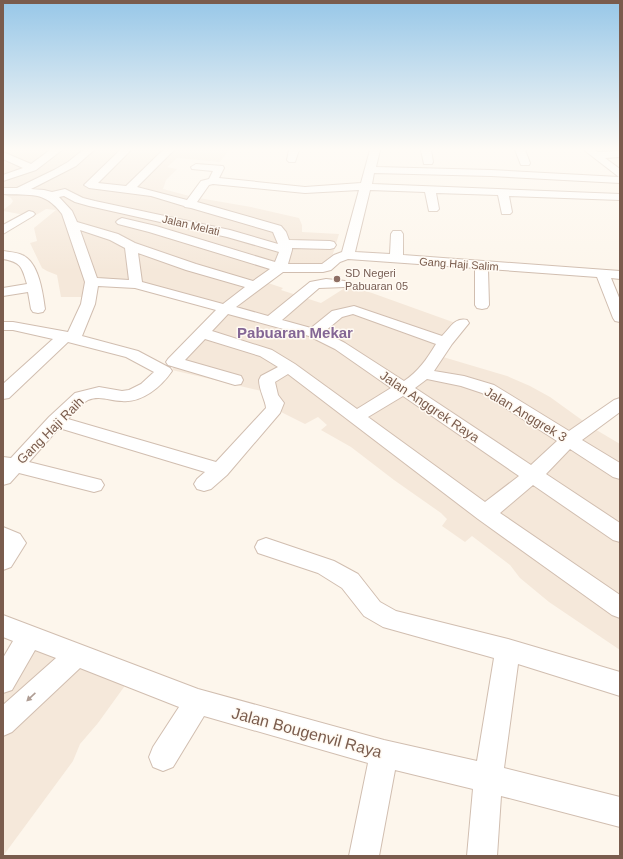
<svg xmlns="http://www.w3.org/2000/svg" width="623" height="859" viewBox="0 0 623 859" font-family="Arial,sans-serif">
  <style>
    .residential { fill: #f5e8da }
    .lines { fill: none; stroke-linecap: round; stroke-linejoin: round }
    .minor-casing { stroke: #d1beb0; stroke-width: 2 }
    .minor { fill: #fff; fill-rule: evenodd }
    .oneway { fill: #af9d94 }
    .education-dot { fill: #8d6e63; stroke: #fffaf3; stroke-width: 1.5 }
    .labels { text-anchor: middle; stroke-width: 3; stroke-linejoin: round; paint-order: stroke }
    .far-street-label { font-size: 11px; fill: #7a5c4d; stroke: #fffaf3 }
    .far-education-label { font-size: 11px; fill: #785e54; stroke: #fffaf3; text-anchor: start }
    .street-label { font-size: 13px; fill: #7a5c4d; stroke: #fffaf3 }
    .quarter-label { font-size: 15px; font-weight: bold; fill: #846695; stroke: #fffaf3 }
    .near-street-label { font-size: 16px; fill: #7a5c4d; stroke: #fffaf3 }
  </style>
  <rect width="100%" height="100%" fill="#fdf6ec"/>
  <!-- residential -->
  <g class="residential">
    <path d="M3 150H229L220 162 177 158 167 167 177 169 166 180 163 189 193 197 251 207 299 218 302 225V232L339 234 332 257H341L326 271H284L268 283 283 288 281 290 321 303 348 286 372 293 461 325 443 357 507 376 530 386 550 397 593 428 620 444V650L549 602 520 578 510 565 472 536 465 542 442 526 447 519 441 513 394 480 351 447 321 430 327 425 318 417 305 424 275 409 266 392 172 370 178 359 218 311 145 290 127 286 95 285 97 297H61L57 275 47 271 42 268 30 243 37 241 34 228 56 210 46 209 36 215 27 213 25 215 3 211V210L11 204 13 201 11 198 3 194Z"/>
    <path d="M18 641 129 680 98 723 80 744 73 761 3 856V662Z"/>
  </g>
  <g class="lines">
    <defs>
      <g id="minor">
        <path d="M50 150H62L36 170 3 181V175L23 168 3 159V152L31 164Z"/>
        <path d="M83 150H94L76 166 31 189 44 190 52 192 65 189 83 198 95 201 230 230 278 244 273 232 191 208 185 207 184 206 151 196 89 188 84 185 120 150H131L98 183 126 186 163 150H174L137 187 187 200 201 181 209 179 213 171 192 169 191 167 196 164 223 166 224 168 219 178 305 187 361 183 370 150H380L376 167 491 170 619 177 584 150H595L598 152 620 151V157L605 158 620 169V183L491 176 374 173 372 184 620 194V200L509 196 512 212 510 214H502L498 195 436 193 439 209 437 211H429L425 192 370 190 355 252 390 254 391 234 393 231H401L403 234V255L620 271V279L611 278 620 300V322L615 321 613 318 597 277 488 269 489 305 487 308 482 309 477 308 475 305V268L348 259 340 262 331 270 323 272H283L236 307 268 316 310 282 326 279 345 281 347 284 345 287 319 288 282 320 311 328 332 311 354 306 442 336C450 328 455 317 467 320L469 323 452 344 434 371 464 376 494 385 569 431 614 400 620 398V412L582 440 620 463V479L613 477 570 449 546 474 620 523V542L613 540 533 485 500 513 620 595V618L612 615 478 519 288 374 275 382 278 395 284 403 280 413 227 475 211 489 204 491 197 489 194 484 197 479 205 472 59 428 29 462 101 480 104 485 101 490 94 492 19 473 10 483 3 485V457L11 458 49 417 75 393 99 387 122 391 129 390 141 384 154 372 126 357 68 342 9 398 3 399V384L53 339 13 330H3V322H13L68 332 81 304 85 282 62 214C44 190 31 196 3 194V188H17L54 170 68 162ZM213 184 305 193 359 190 342 252 334 255 322 264H288L292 250V248L330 249 334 248 336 245 334 242 330 241 289 240 286 232 281 226 197 202 209 185ZM64 196 75 202 89 206 227 237 279 252 275 262 156 226 122 218 118 220 116 222 118 224 149 232 270 269 253 281 196 264 135 243 118 234 77 222 72 211 59 197ZM80 230 110 240 125 248 129 280 97 278ZM138 253 186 270 245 287 223 304 142 282ZM98 286 135 288 216 310 168 359 166 362 168 365 235 385 241 384 243 380 241 376 185 360 205 339 260 356 278 367 261 376 259 380C259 390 266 402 266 408L216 462 68 419C74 413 81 404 88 400 100 395 110 401 122 401 142 403 161 387 172 371L170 368 138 351 82 336 95 304ZM228 314 309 336 335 349 391 388 357 409 295 364 272 350 212 331ZM353 314 436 344C427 359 418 372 404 381L345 343 324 332 342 317ZM427 379 461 386 482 393 557 441 531 465 415 388ZM403 396 519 476 485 502 368 417Z"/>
        <path d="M289 150H299L295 162H289L287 160Z"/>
        <path d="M421 150H431L433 162 432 164H424Z"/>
        <path d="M515 150H525L530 163 529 165H521Z"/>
        <path d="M29 211 33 212 35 214 33 216 3 234V225Z"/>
        <path d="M3 251C9 252 16 252 22 255 39 262 43 294 45 309L43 312 38 313 33 312 31 309 28 292 3 296V288L27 284C22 267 21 262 3 259Z"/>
        <path d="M3 527 20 534 26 543 11 567 3 570Z"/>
        <path d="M266 538 334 561 358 574 380 602 396 611 508 639 620 672V696L518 664 504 768 620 797V827L501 796 497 856H467L473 789 395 770 379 856H349L368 763 204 716 173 767 163 771 153 767 149 757 153 747 179 707 80 668 12 732 3 736V705L56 658 35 650 12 690 3 693V658L13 641 3 637V615L198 689 384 740 477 761 494 658 383 627 364 616 342 588 318 573 258 553 255 547 258 541Z"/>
      </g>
    </defs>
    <!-- minor casing -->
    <use href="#minor" class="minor-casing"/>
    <!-- minor -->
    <use href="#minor" class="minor"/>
  </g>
  <!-- one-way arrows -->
  <defs><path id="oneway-solid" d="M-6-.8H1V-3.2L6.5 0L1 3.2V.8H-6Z"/></defs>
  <use class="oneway" href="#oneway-solid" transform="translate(31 697) rotate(137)"/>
  <!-- sky -->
  <linearGradient id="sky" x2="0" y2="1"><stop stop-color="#97c7e8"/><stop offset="0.55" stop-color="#fefbf6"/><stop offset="1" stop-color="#fefbf6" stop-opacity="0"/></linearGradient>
  <rect width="623" height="271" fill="url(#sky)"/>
  <!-- markers -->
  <circle class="education-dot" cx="337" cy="279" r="4"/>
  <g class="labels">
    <!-- far-street labels -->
    <g class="far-street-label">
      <text transform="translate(191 225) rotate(13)" y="4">Jalan Melati</text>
      <text transform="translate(459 264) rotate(4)" y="4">Gang Haji Salim</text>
    </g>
    <!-- far-education labels -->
    <g class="far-education-label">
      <text x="345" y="277">SD Negeri<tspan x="345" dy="13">Pabuaran 05</tspan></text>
    </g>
    <!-- street labels -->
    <g class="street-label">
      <text transform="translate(430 406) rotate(34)" y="5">Jalan Anggrek Raya</text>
      <text transform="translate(526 414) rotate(31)" y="5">Jalan Anggrek 3</text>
      <text transform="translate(50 430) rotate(-45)" y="5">Gang Haji Raih</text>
    </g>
    <!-- quarter labels -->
    <g class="quarter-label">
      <text x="295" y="338">Pabuaran Mekar</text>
    </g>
    <!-- near-street labels -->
    <g class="near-street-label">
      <text transform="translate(307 732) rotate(15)" y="6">Jalan Bougenvil Raya</text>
    </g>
  </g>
  <!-- border -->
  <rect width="623" height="859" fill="none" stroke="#7a5c4d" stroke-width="8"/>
</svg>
